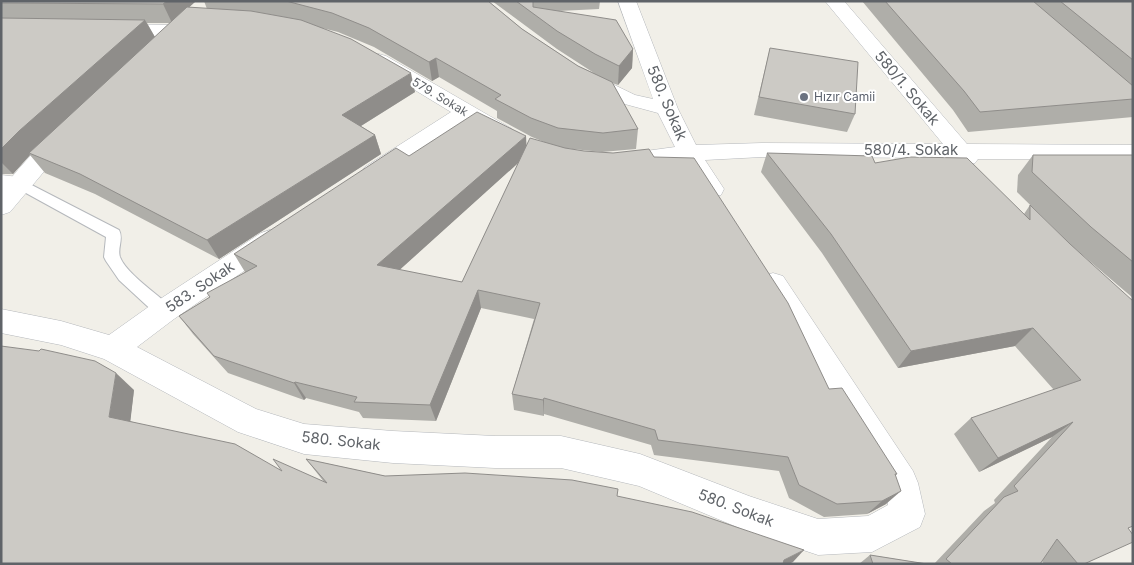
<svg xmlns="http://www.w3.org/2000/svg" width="1134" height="565" viewBox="0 0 1134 565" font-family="Inter,sans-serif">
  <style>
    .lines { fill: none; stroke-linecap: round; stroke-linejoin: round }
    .lane-casing { stroke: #b5b8bc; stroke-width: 2 }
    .street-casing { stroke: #b5b8bc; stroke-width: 1 }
    .secondary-casing { stroke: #b6babf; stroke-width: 1 }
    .lane { fill: #fff; fill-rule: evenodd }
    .street { fill: #fff; fill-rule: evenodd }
    .secondary { fill: #fff; fill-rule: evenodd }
    .wall { fill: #afaea9; fill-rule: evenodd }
    .shaded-wall { fill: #8f8d8a }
    .building { fill: #cccac5; stroke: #8f8d8a }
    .worship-dot { fill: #6b7280; stroke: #fff; stroke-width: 2 }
    .labels { text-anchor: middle; stroke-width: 4; stroke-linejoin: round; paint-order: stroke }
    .far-street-label { font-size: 12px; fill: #5f6368; stroke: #fff }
    .far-worship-label { font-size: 12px; fill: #5b616d; stroke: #fff; text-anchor: start }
    .street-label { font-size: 15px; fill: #5f6368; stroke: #fff }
  </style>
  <rect width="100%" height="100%" fill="#f1efe8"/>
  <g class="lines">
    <defs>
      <path id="lane" d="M20 179 119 230C124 239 117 248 120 257 126 273 157 294 170 306L172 311 170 316 164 318 158 316 119 280 106 261 104 257 106 237 15 187 13 184 15 181Z"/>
      <g id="street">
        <path d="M618 1H636L678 109 696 145 762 143 943 144 825 1H844L967 144 1133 145V159H978L975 163C966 166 961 166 955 158L762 157 705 160 724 189 721 195 712 197 703 195 683 161 617 169 609 166 605 161 609 156 675 147 658 113 621 103 580 83 577 79 580 75 587 73 594 75 635 95 653 99Z"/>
        <path d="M113 24 179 25 186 27 188 31 186 35 179 37 106 34 104 30 106 26Z"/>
        <path d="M379 54 386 56 512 129 515 134 512 139C495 143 480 129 466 121L381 179 373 181 365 179 361 173 365 167 451 112 372 64 369 60 372 56Z"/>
        <path d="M1 175 28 178 32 184 28 190 20 192 1 191Z"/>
        <path d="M270 230 279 233 283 240 279 247 174 319 137 347 256 409 304 424 393 431 495 436H561L640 454 749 496 818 519 868 516 888 505 885 488 759 284 763 276 773 273 783 276 913 471 918 483 925 514 920 527 872 552 818 555 749 532 639 486 561 468H495L393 463 304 454 238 432 104 359 61 345 1 333V309L61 321 109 335 154 303 261 233Z"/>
      </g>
      <path id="secondary" d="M65 131 73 133 76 138 52 162 10 212 1 215V190C17 172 42 137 65 131Z"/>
    </defs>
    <!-- lane casing -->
    <use href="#lane" class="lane-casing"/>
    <!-- street casing -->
    <use href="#street" class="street-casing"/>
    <!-- secondary casing -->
    <use href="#secondary" class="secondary-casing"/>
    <!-- lane -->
    <use href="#lane" class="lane"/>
    <!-- street -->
    <use href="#street" class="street"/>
    <!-- secondary -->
    <use href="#secondary" class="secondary"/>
  </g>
  <!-- wall -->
  <g class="wall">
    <path d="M1 1H196L189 7 207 9 204 1H488L522 29 578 66 594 73 557 49 492 1H600L599 9 559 11 633 49 632 68 618 85 612 83 638 129 636 149 602 152 563 148 584 151 654 157 829 389 897 474 895 476 886 504 867 514 824 517 789 498 779 471 654 455 651 445 544 414V416L514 410 512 394 534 319 481 308 436 421 363 418 359 412 306 398 304 400 228 373 193 334 179 316 210 297 245 272 234 254 409 156 526 146 544 142 532 137 497 118V111L439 77 432 81 374 47 338 32 322 28 415 92 361 126 375 135 381 154 219 259 95 194 45 173 30 155 13 174H1ZM147 23H170L155 37ZM519 162 462 282 399 270Z"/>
    <path d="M862 1H1133V117L968 132 953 110Z"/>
    <path d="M770 48 855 114 847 132 754 115Z"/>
    <path d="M767 153 875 163 1024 214 1030 205 1129 529 1084 564H1044L1042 561 1040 564H934L984 511 995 503 994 500 1052 437 979 472 954 434 971 418 1054 390 1015 346 898 368 822 253 761 172Z"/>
    <path d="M1033 155H1133V298L1073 247 1017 192 1018 175Z"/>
    <path d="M134 390 130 421 282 471 324 482 306 459 385 476 617 496 793 562 788 564H1Z"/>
    <path d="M870 555 927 564H859Z"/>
  </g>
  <!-- shaded-wall -->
  <g class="shaded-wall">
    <path d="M167 1H196L172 23 163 4Z"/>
    <path d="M145 20 156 39 29 153 30 155 13 174 1 162V149L19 131Z"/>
    <path d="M633 49 632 68 618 85 619 66Z"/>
    <path d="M436 58 439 77 432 81 429 62Z"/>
    <path d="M411 73 415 92 348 134 342 115Z"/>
    <path d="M375 135 381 154 219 259 207 240Z"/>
    <path d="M526 136 527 155 384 284 377 265Z"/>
    <path d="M478 290 481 308 436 421 430 405Z"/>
    <path d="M1033 328 1015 346 898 368 911 351Z"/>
    <path d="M116 373 134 390 129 433 109 417Z"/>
    <path d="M295 382 306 398 304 400 294 383Z"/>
    <path d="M544 398V416L543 400Z"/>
    <path d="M1073 422 1052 437 979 472 998 458Z"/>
    <path d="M901 491 886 504 867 514 882 501Z"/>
    <path d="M804 550 793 562 788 564H780L784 560Z"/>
  </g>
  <!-- building -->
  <g class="building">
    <path d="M1 1H167L163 4 1 3Z"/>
    <path d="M286 1H488L522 29 578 66 612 82 638 129 603 133 558 128 531 118 495 99 501 95 436 58 429 62 369 28 332 13Z"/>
    <path d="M516 1H533V7L616 20 633 49 619 66 595 54 557 31Z"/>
    <path d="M885 1H1033L1133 86V99L980 112 964 91Z"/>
    <path d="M1060 1H1133V60Z"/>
    <path d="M187 7 251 11 301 20 351 39 411 73 342 115 375 135 207 240 80 174 29 153Z"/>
    <path d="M1 18 145 20 19 131 1 149Z"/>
    <path d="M770 48 858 62 855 114 759 97Z"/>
    <path d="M477 112 526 136 377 265 462 282 530 138 565 148 584 151 613 153 649 149 654 157 694 158 788 303 829 389 842 388 897 474H895L901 491 882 501 837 504 799 485 788 457 658 440 655 430 544 398 543 400 512 394 540 303 478 290 430 405 354 402 357 397 295 382 294 383 214 356 179 316 210 297 207 293 257 266 234 254 396 148 409 156Z"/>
    <path d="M767 153 872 156 875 163 910 157 967 158 1030 220V205L1070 244 1133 301V526L1128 528 1133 535V542L1084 564H1078L1057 539 1040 564H952L946 559 1004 497 1018 491 1014 486 1073 422 998 458 971 418 1081 380 1033 328 911 351 831 234Z"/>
    <path d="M1033 155H1133V262L1091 227 1032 172Z"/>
    <path d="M1 346 39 351 41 349 95 361 116 373 109 417 235 444 282 471 273 459 327 483 306 459 385 476 465 473 572 480 618 489 617 496 692 512 804 550 784 560 783 564H1Z"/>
    <path d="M870 555 927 564H873Z"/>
  </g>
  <!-- markers -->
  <circle class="worship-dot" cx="804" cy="97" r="5"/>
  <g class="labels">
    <!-- far-street labels -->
    <g class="far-street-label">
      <text transform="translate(440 97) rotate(31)" y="4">579. Sokak</text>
    </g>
    <!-- far-worship labels -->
    <g class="far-worship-label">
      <text x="814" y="101">Hızır Camii</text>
    </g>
    <!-- street labels -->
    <g class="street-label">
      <text transform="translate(907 88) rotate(50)" y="5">580/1. Sokak</text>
      <text transform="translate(667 103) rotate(67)" y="5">580. Sokak</text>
      <text x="911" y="155">580/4. Sokak</text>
      <text transform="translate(200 287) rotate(-34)" y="5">583. Sokak</text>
      <text transform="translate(341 441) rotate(6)" y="5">580. Sokak</text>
      <text transform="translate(736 508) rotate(21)" y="5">580. Sokak</text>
    </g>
  </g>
  <!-- border -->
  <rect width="1134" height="565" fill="none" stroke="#5f6368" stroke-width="5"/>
</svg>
